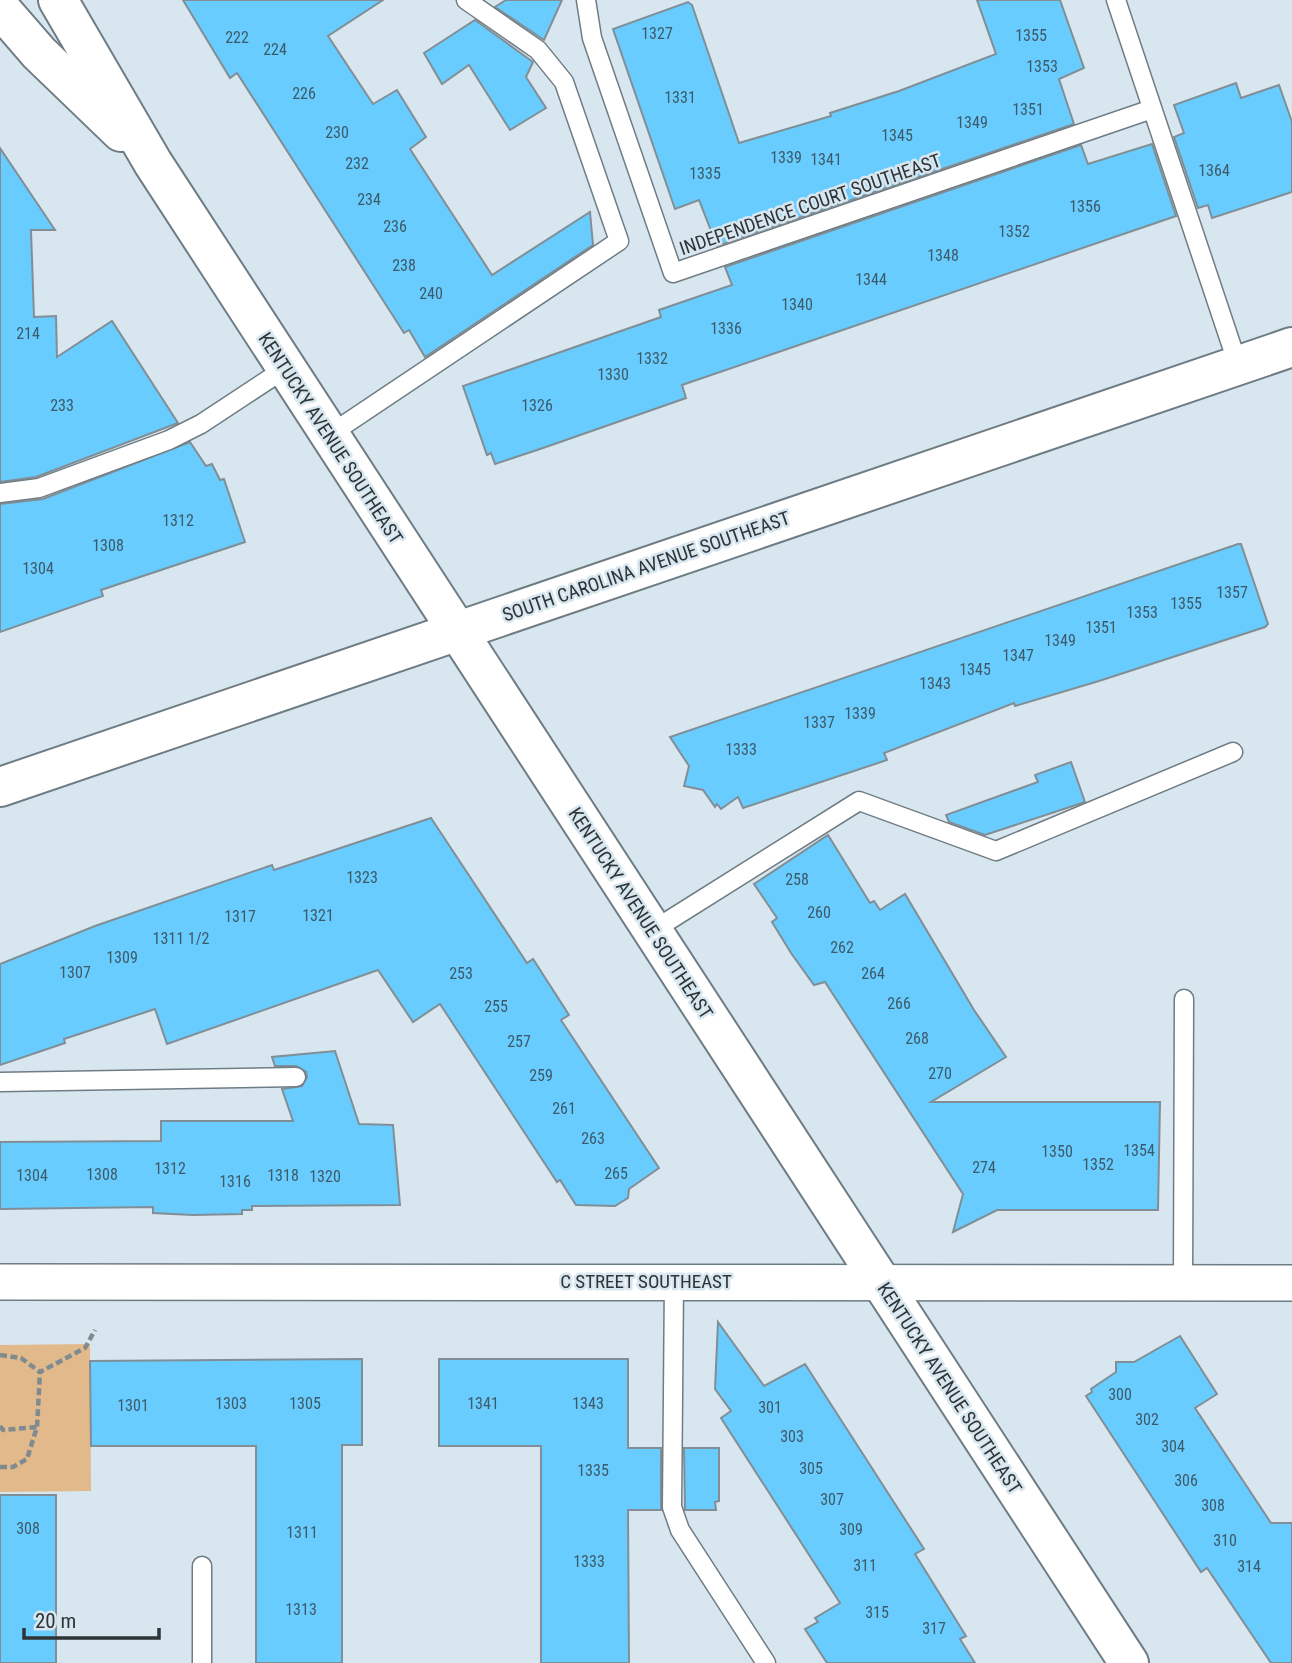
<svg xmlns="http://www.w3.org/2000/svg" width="1292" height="1663" viewBox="0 0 1292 1663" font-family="'Roboto Condensed',sans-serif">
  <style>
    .green { fill: #e2b98b }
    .building { fill: #68ccfe; stroke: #818e96; stroke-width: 2 }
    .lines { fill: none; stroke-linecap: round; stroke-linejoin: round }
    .lane-casing { stroke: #6f7c84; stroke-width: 21 }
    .street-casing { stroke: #6f7c84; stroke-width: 38 }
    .secondary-casing { stroke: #6f7c84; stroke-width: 42 }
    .path { stroke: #808b90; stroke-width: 4.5; stroke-dasharray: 7 3.5; stroke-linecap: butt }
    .lane { stroke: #fff; stroke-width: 18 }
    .street { stroke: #fff; stroke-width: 35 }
    .secondary { stroke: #fff; stroke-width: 38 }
    .labels { text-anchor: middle; stroke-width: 5; stroke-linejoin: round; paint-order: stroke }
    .number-label { font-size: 16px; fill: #3c5a69 }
    .street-label { font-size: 19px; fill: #2e3437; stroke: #d8e7ef }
  </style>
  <rect width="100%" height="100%" fill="#d8e7ef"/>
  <!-- green -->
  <path class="green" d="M90 1344 91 1491 0 1492V1345Z"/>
  <!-- building -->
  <g class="building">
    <path d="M183 0H383L328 36 373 104 397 90 426 137 410 149 492 275 590 212 593 245 425 357 409 330 404 333 237 73 230 78Z"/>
    <path d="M506 0H562L544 40 495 7Z"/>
    <path d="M977 0H1060L1084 68 1059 79 1074 124 717 246 699 200 675 209 613 29 688 2 692 5 739 143 831 116 830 113 899 91 996 54Z"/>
    <path d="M475 20 533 62 526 77 546 108 510 130 469 65 442 84 424 53Z"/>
    <path d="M1236 83 1241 98 1279 85 1292 122V192L1212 218 1208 205 1198 208 1174 137 1184 133 1174 105Z"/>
    <path d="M1152 144 1176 216 682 385 686 398 543 448 495 464 491 453 487 455 463 386 661 317 659 310 732 285 725 267 1081 145 1088 164Z"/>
    <path d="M0 148 55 230H31L34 317 56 316 57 357 112 321 178 423 36 477 0 482Z"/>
    <path d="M190 442 206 466 212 464 220 480 224 479 245 542 101 590 103 596 0 632V504L43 499Z"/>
    <path d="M1238 544H1241L1268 624 1265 627 1099 681 1015 706 1014 703 884 753 887 760 743 808 738 797 721 809 717 804 715 807 703 790 684 786 689 766 670 737Z"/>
    <path d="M1071 762 1085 802 985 835 949 822 946 815 1038 782 1035 775Z"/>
    <path d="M431 818 527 963 533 959 569 1015 561 1020 659 1168 629 1189 628 1198 615 1206 576 1205 560 1180 557 1182 440 1004 413 1022 378 970 167 1044 155 1009 64 1039 65 1043 0 1065V964L95 926 272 865 274 870Z"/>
    <path d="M828 835 870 903 874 901 880 910 905 894 974 1010 1006 1057 931 1102H1160L1158 1210H997L953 1232 963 1194 825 982 814 985 791 953 772 922 777 918 754 884Z"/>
    <path d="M335 1051 359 1124 393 1125 400 1205 252 1206V1210H242V1214L193 1215 153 1213V1207L0 1209V1142L161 1141V1121H293L282 1089 302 1086 307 1077 306 1072 296 1066H275L272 1057Z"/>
    <path d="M718 1322 764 1386 805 1364 924 1549 915 1554 966 1636 960 1639 975 1663H827L805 1629 818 1622 815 1618 840 1603 721 1418 731 1411 715 1389Z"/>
    <path d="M1180 1336 1217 1394 1195 1408 1271 1523H1292V1663H1271L1207 1568 1201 1572 1086 1396 1092 1392 1091 1389 1116 1372V1362H1134Z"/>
    <path d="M362 1359V1445H342V1663H256V1446H91L90 1361Z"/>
    <path d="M439 1359H628V1448H661V1510H628L629 1663H541V1446H439Z"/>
    <path d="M684 1448H719V1501L715 1502 716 1510H685Z"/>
    <rect x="0" y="1495" width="56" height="168"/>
  </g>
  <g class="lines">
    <defs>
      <g id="lane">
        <path d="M586 0 592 38 673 273 1152 109"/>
        <path d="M1116 0 1238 365"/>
        <path d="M329 435 619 241 564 82 538 50 466 0"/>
        <path d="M0 493 39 488 169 440 201 424 286 368"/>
        <path d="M652 931 859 801 996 851 1233 752"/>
        <path d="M0 1082 296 1077"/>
        <path d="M674 1281 672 1507 680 1530 766 1663"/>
        <path d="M1183 1283 1184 999"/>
        <path d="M202 1566V1663"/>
      </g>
      <path id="street" d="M0 1282 1292 1283"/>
      <g id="secondary">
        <path d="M58 0 153 163 1129 1663"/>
        <path d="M0 8 39 53 121 132"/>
        <path d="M0 787 1292 347"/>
      </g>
    </defs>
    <!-- lane casing -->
    <use href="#lane" class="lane-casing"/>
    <!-- street casing -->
    <use href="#street" class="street-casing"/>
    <!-- secondary casing -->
    <use href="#secondary" class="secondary-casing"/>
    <!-- path -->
    <g class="path">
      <path d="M0 1355 21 1358 40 1372 85 1348 95 1330"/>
      <path d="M0 1426 3 1430 37 1427"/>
      <path d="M0 1467H13L27 1459 37 1427 40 1372"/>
    </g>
    <!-- lane -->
    <use href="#lane" class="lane"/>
    <!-- street -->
    <use href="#street" class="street"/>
    <!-- secondary -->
    <use href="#secondary" class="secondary"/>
  </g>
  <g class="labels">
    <!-- number labels -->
    <g class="number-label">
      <text x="657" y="39">1327</text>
      <text x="1031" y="41">1355</text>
      <text x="237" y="43">222</text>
      <text x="275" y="55">224</text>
      <text x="1042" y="72">1353</text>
      <text x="304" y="99">226</text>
      <text x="680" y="103">1331</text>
      <text x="1028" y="115">1351</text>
      <text x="972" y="128">1349</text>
      <text x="337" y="138">230</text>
      <text x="897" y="141">1345</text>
      <text x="786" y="163">1339</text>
      <text x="826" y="165">1341</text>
      <text x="357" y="169">232</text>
      <text x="1214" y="176">1364</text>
      <text x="705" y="179">1335</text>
      <text x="369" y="205">234</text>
      <text x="1085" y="212">1356</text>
      <text x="395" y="232">236</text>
      <text x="1014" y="237">1352</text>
      <text x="943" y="261">1348</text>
      <text x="404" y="271">238</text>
      <text x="871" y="285">1344</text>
      <text x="431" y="299">240</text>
      <text x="797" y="310">1340</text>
      <text x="726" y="334">1336</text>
      <text x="28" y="339">214</text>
      <text x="652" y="364">1332</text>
      <text x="613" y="380">1330</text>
      <text x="62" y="411">233</text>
      <text x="537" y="411">1326</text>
      <text x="178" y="526">1312</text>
      <text x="108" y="551">1308</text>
      <text x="38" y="574">1304</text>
      <text x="1232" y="598">1357</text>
      <text x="1186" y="609">1355</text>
      <text x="1142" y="618">1353</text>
      <text x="1101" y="633">1351</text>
      <text x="1060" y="646">1349</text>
      <text x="1018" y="661">1347</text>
      <text x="975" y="675">1345</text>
      <text x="935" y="689">1343</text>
      <text x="860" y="719">1339</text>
      <text x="819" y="728">1337</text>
      <text x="741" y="755">1333</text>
      <text x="362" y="883">1323</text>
      <text x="797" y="885">258</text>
      <text x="819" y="918">260</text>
      <text x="318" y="921">1321</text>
      <text x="240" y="922">1317</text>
      <text x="181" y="944">1311 1/2</text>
      <text x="842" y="953">262</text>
      <text x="122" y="963">1309</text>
      <text x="75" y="978">1307</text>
      <text x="461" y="979">253</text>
      <text x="873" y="979">264</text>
      <text x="899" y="1009">266</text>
      <text x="496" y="1012">255</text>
      <text x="917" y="1044">268</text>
      <text x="519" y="1047">257</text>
      <text x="940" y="1079">270</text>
      <text x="541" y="1081">259</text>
      <text x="564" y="1114">261</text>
      <text x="593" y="1144">263</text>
      <text x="1139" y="1156">1354</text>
      <text x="1057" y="1157">1350</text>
      <text x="1098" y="1170">1352</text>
      <text x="984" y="1173">274</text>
      <text x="170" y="1174">1312</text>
      <text x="616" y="1179">265</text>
      <text x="102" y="1180">1308</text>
      <text x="32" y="1181">1304</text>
      <text x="283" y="1181">1318</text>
      <text x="325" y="1182">1320</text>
      <text x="235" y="1187">1316</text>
      <text x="1120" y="1400">300</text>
      <text x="231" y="1409">1303</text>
      <text x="305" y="1409">1305</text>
      <text x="483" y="1409">1341</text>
      <text x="588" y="1409">1343</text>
      <text x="133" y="1411">1301</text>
      <text x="770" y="1413">301</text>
      <text x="1147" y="1425">302</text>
      <text x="792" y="1442">303</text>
      <text x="1173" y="1452">304</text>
      <text x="811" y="1474">305</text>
      <text x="593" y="1476">1335</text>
      <text x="1186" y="1486">306</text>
      <text x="832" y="1505">307</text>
      <text x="1213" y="1511">308</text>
      <text x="28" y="1534">308</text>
      <text x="851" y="1535">309</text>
      <text x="302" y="1538">1311</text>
      <text x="1225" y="1546">310</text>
      <text x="589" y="1567">1333</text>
      <text x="865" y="1571">311</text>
      <text x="1249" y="1572">314</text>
      <text x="301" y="1615">1313</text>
      <text x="877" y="1618">315</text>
      <text x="934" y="1634">317</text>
    </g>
    <!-- street labels -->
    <g class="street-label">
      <text transform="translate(810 204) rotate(-19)" y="7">INDEPENDENCE COURT SOUTHEAST</text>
      <text transform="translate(331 438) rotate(57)" y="7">KENTUCKY AVENUE SOUTHEAST</text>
      <text transform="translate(646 566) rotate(-19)" y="7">SOUTH CAROLINA AVENUE SOUTHEAST</text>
      <text transform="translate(641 913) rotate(57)" y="7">KENTUCKY AVENUE SOUTHEAST</text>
      <text x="646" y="1288">C STREET SOUTHEAST</text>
      <text transform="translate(950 1388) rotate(57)" y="7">KENTUCKY AVENUE SOUTHEAST</text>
    </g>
  </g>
  <!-- scale -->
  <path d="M24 1628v10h135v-10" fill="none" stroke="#2e3437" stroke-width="3.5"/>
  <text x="35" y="1628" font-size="21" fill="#2e3437" stroke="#d8e7ef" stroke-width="5" paint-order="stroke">20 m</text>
</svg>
